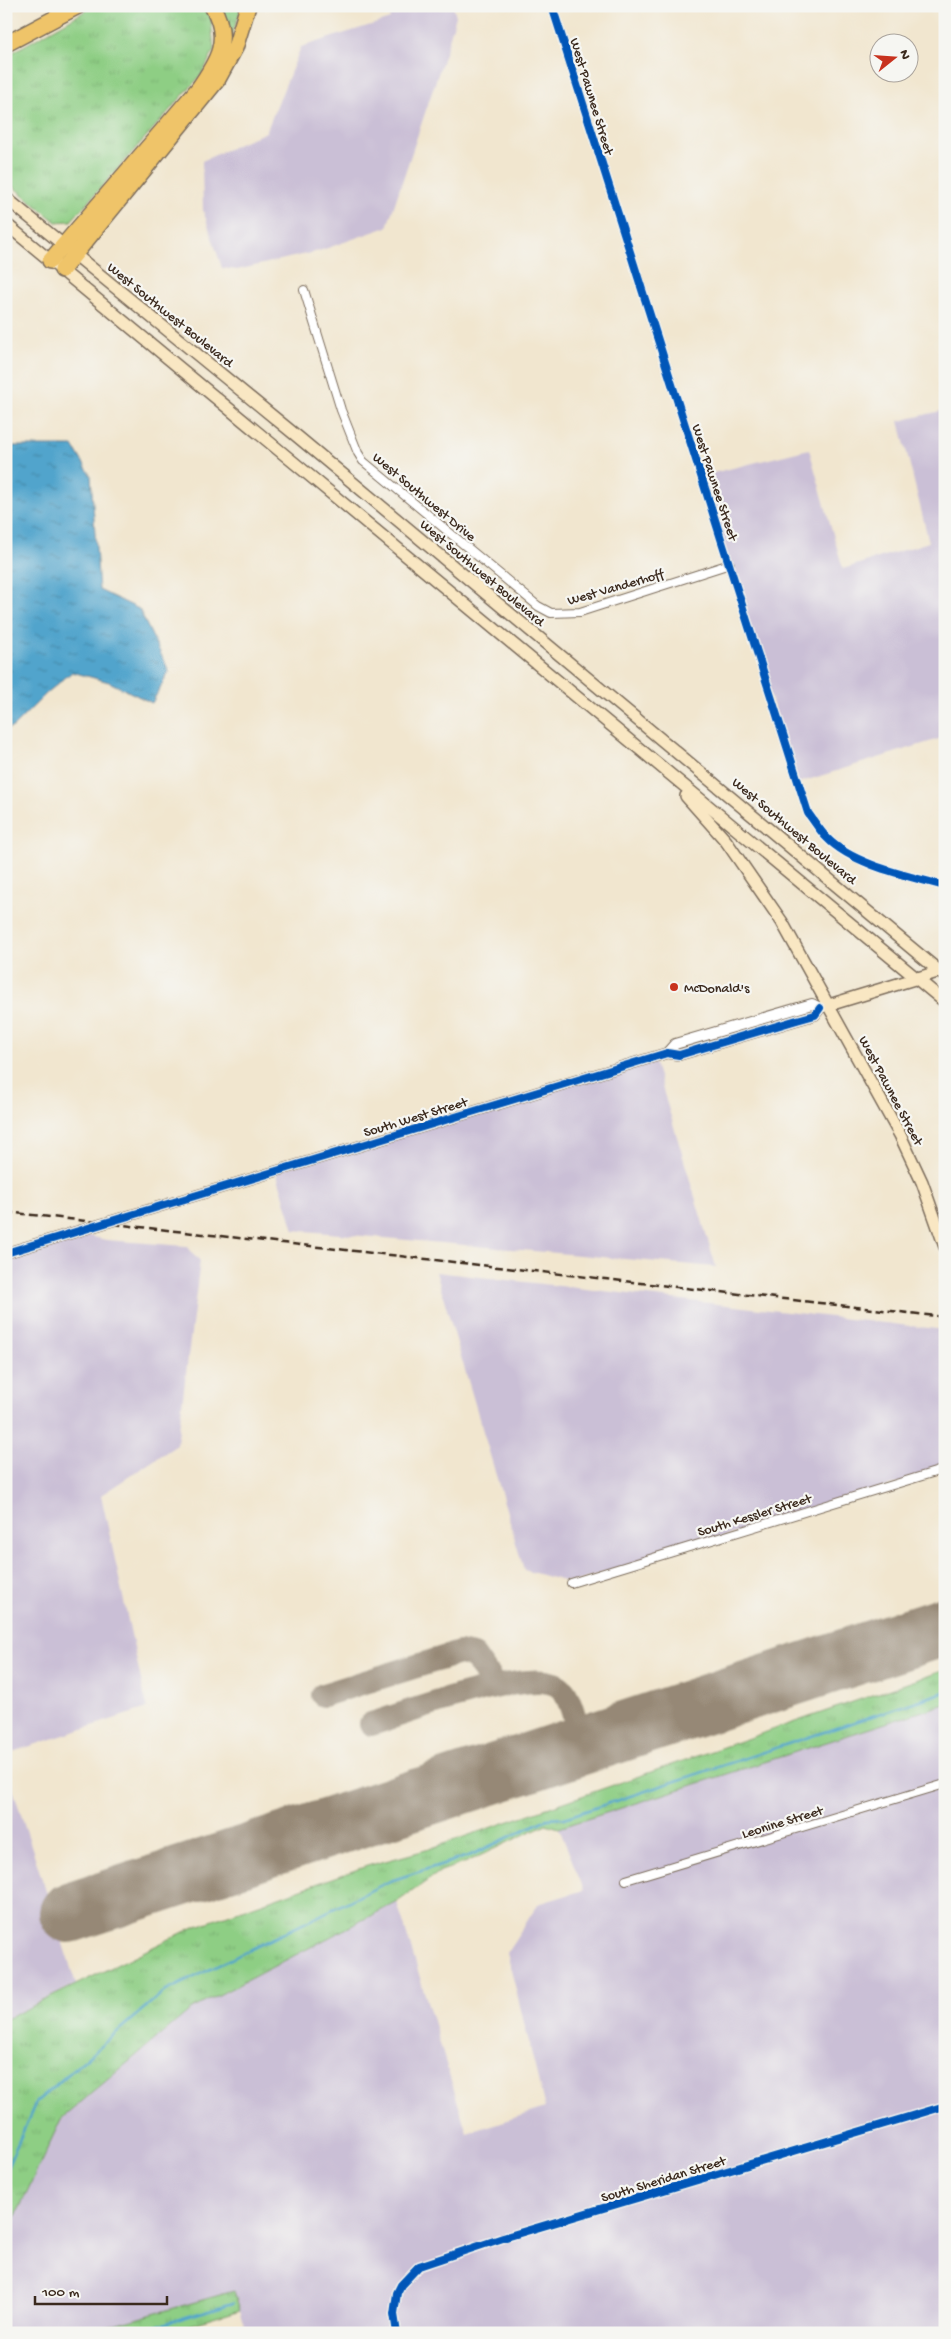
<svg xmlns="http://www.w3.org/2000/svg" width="951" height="2339" viewBox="0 0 951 2339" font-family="'Gochi Hand',sans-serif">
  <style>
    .industrial { fill: #cabfd6 }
    .grass { fill: url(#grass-tufts); stroke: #647c51 }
    .water { fill: url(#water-ripples); stroke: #466775 }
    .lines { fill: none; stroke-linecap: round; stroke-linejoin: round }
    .stream { stroke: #51a4cc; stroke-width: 2.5 }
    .taxiway { stroke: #968876; stroke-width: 24 }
    .runway { stroke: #968876; stroke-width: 60 }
    .minor-casing { stroke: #7b6c5c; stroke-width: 10 }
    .tertiary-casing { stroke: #7b6c5c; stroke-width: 12 }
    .secondary-casing { stroke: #7b6c5c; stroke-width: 14 }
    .motorway-casing { stroke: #7b6c5c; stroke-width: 18 }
    .minor { stroke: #fff; stroke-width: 8 }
    .tertiary { stroke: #fff; stroke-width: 10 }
    .secondary { stroke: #f9e7c3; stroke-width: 11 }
    .motorway { stroke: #efc469; stroke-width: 15 }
    .rail { stroke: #3b2a1e; stroke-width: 2.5; stroke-dasharray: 8 4; stroke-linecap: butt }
    .cycleway-casing { stroke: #f6f6f2; stroke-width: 11 }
    .cycleway { stroke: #0057b8; stroke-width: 8 }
    .poi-dot { fill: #c8321e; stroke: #f6f6f2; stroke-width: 2 }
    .labels { text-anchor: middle; stroke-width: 4.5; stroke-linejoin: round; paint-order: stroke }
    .street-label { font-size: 14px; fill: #3b2a1e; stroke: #f6f6f2 }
    .poi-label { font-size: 14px; fill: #3b2a1e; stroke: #f6f6f2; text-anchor: start }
  </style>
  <defs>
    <pattern id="grass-tufts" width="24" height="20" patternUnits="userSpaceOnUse" patternTransform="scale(1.25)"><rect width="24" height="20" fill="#8ece84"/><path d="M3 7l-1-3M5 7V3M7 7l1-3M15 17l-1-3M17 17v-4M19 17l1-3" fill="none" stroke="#7bb172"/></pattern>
    <pattern id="water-ripples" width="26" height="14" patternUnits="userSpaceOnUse" patternTransform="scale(1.25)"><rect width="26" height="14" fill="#51a4cc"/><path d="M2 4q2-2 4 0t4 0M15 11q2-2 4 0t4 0" fill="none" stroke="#4486a5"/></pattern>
  </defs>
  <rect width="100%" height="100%" fill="#f6f6f2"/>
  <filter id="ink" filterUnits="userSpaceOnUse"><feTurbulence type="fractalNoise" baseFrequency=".02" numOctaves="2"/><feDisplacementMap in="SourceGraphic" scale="10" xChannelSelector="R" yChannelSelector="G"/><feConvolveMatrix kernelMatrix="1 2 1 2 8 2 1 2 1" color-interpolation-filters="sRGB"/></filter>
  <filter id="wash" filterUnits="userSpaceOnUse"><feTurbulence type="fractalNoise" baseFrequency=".0096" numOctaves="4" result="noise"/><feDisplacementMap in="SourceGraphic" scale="20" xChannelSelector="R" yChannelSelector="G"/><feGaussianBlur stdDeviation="1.12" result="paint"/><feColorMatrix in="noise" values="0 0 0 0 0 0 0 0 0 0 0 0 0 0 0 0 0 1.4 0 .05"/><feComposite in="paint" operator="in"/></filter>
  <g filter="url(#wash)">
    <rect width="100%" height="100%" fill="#f1e6cf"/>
    <!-- industrial -->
    <g class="industrial">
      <path d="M388 6H453L456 16 447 47 387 227 319 251 237 270 222 268 203 210 202 161 266 132 301 47 390 19Z"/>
      <path d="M945 410V737L798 783 701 476 809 449 843 569 929 542 899 421Z"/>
      <path d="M653 1057 716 1267 294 1230 276 1171Z"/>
      <path d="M73 1232 106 1240 186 1246 200 1261 177 1445 101 1495 147 1708 6 1754V1253Z"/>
      <path d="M436 1272 945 1330V1469L571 1583 524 1570Z"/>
      <path d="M945 1704V2333H247L234 2291 86 2333H6V2237L61 2119 190 2010 397 1902 467 2133 545 2108 507 1953 538 1904 584 1890 559 1828Z"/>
      <path d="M6 1768 76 1984 6 2019Z"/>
    </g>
    <!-- grass -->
    <g class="grass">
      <path d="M94 6H204L211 19 214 50 202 74 71 221 56 222 6 181V56Z"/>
      <path d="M222 6H242L227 49 229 36Z"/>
      <path d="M945 1670V1704L559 1828 546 1824 467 1862 441 1871 397 1902 190 2010 61 2119 6 2237V2019L194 1927 367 1866 426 1850Z"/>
      <path d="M234 2291 240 2310 163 2333H86Z"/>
    </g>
    <!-- water -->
    <path class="water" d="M6 446H73L91 476 99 590 139 609 169 671 152 703 109 682 72 672 47 693 13 727 6 729Z"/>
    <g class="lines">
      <!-- stream -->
      <g class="stream">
        <path d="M6 2170 36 2102 162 1993 390 1881 471 1855 547 1819 564 1818 945 1692"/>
        <path d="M133 2333 233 2303"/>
      </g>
      <!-- taxiway -->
      <g class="taxiway">
        <path d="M323 1695 459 1653 474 1656 495 1686"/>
        <path d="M371 1724C404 1714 536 1664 561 1688 572 1698 577 1730 582 1745"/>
      </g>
      <!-- runway -->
      <path class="runway" d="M69 1913 945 1626"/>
    </g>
  </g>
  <g filter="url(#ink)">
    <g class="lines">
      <defs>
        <g id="minor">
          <path d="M552 6 808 813C814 821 820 831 827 838 853 865 909 876 945 886"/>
          <path d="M304 290 341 410 358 453 363 461 538 606 551 613 580 612 730 564"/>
          <path d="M571 1583 945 1469"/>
          <path d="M626 1880 945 1784"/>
          <path d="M397 2333 394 2314 397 2293 401 2285 419 2266 503 2238 945 2106"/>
        </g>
        <g id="tertiary">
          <path d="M667 1053 675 1044 812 1004 820 1008 825 1006"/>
          <path d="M6 1253 667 1053 679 1055 797 1020 815 1015 820 1008"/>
        </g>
        <g id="secondary">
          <path d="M6 198 298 437 945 976"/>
          <path d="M6 224 945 1002"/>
          <path d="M686 796 726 841 782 922 900 1135 922 1182 945 1247"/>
          <path d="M829 1005 944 970"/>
        </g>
        <g id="motorway">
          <path d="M6 44 78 6"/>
          <path d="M50 261 198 89C217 62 232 39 212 6"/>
          <path d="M62 270 218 79 235 48 248 6"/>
        </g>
      </defs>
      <!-- minor casing -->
      <use href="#minor" class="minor-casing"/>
      <!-- tertiary casing -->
      <use href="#tertiary" class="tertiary-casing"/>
      <!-- secondary casing -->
      <use href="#secondary" class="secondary-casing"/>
      <!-- motorway casing -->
      <use href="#motorway" class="motorway-casing"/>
      <!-- minor -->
      <use href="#minor" class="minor"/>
      <!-- tertiary -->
      <use href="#tertiary" class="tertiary"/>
      <!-- secondary -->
      <use href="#secondary" class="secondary"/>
      <!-- motorway -->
      <use href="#motorway" class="motorway"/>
      <!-- rail -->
      <path class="rail" d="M6 1212 945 1317"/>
      <defs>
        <g id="cycleway">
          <path d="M552 6 808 813C814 821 820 831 827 838 853 865 909 876 945 886"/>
          <path d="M6 1253 667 1053 679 1055 797 1020 815 1015 820 1008"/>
          <path d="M397 2333 394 2314 397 2293 401 2285 419 2266 503 2238 945 2106"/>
        </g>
      </defs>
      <!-- cycleway casing -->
      <use href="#cycleway" class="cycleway-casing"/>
      <!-- cycleway -->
      <use href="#cycleway" class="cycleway"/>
    </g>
  </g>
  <!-- markers -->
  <circle class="poi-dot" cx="674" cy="987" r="5"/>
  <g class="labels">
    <!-- street labels -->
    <g class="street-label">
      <text transform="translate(593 96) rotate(73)" y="5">West Pawnee Street</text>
      <text transform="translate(171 314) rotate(39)" y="5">West Southwest Boulevard</text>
      <text transform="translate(716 482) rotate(72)" y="5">West Pawnee Street</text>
      <text transform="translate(425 496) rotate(40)" y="5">West Southwest Drive</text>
      <text transform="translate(483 572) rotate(40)" y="5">West Southwest Boulevard</text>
      <text transform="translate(615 586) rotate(-16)" y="5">West Vanderhoff</text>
      <text transform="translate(795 830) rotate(40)" y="5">West Southwest Boulevard</text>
      <text transform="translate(892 1090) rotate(62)" y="5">West Pawnee Street</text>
      <text transform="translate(415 1116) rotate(-17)" y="5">South West Street</text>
      <text transform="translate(754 1514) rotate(-17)" y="5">South Kessler Street</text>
      <text transform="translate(782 1821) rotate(-17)" y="5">Leonine Street</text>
      <text transform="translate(663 2178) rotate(-17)" y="5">South Sheridan Street</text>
    </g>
    <!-- poi labels -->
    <g class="poi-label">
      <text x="684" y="992">McDonald's</text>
    </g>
  </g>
  <!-- margin -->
  <rect width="951" height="2339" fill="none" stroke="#f6f6f2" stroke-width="25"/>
  <!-- north arrow -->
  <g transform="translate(894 58) rotate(73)"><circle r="24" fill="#f6f6f2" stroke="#aba49d"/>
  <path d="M0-4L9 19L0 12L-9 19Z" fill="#c8321e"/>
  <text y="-8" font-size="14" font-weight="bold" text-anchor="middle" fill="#3b2a1e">N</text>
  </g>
  <!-- scale -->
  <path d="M35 2296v8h132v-8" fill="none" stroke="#3b2a1e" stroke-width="2.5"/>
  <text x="42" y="2296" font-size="15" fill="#3b2a1e" stroke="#f6f6f2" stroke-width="4" paint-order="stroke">100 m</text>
</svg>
